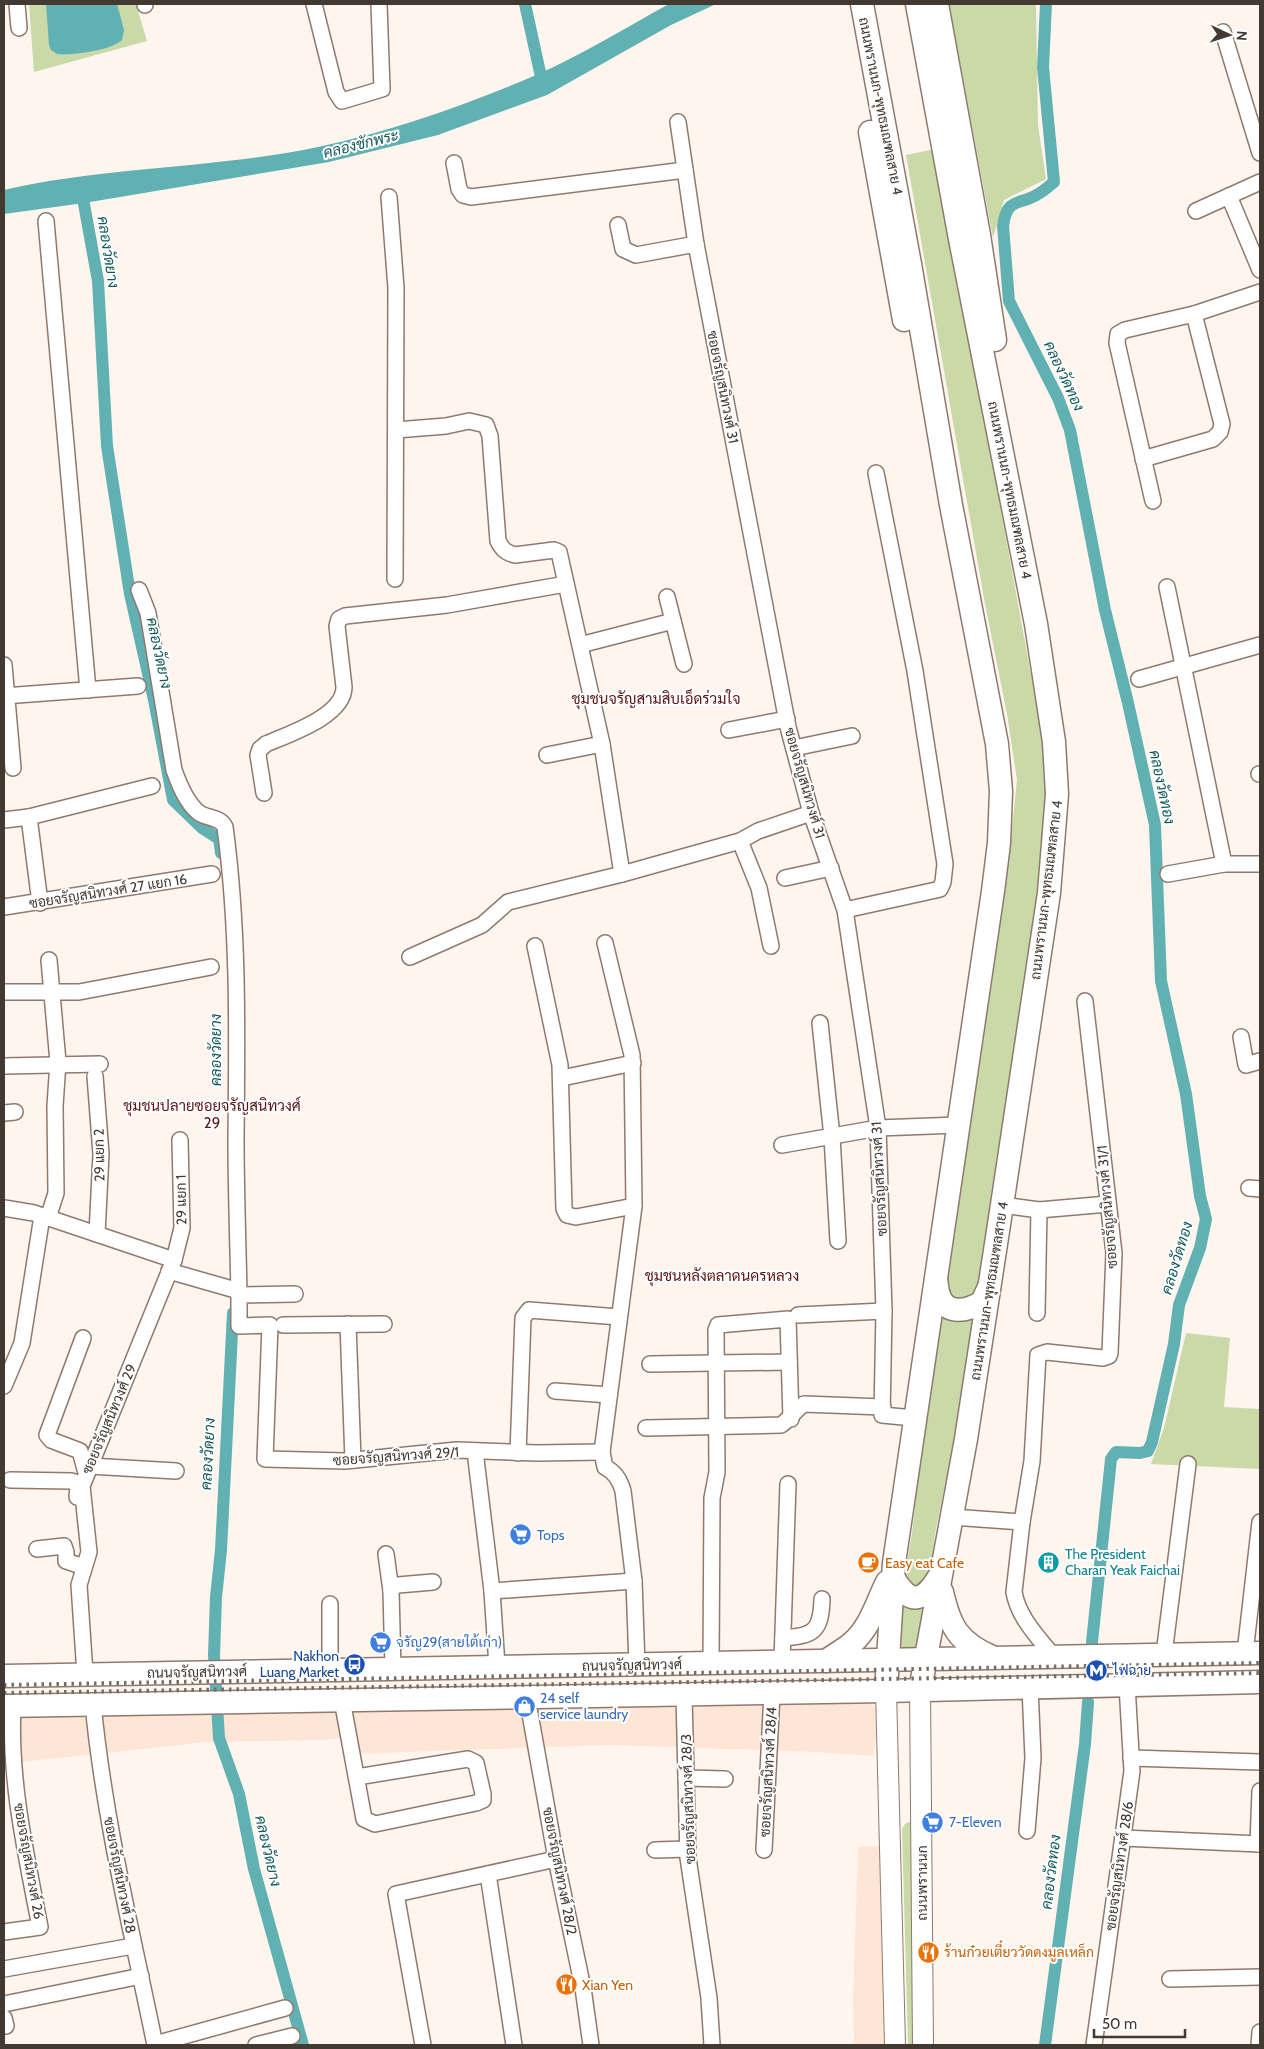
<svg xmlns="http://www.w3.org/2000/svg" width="1264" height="2049" viewBox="0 0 1264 2049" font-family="Cabin,Sarabun,sans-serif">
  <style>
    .built { fill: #fee6d7 }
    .green { fill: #c9daa8 }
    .water { fill: #61b0b2 }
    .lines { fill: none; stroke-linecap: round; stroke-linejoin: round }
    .canal { stroke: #61b0b2; stroke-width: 12 }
    .minor-casing { stroke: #8e7a6d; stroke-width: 18 }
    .secondary-casing { stroke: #8e7a6d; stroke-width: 22 }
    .primary-casing { stroke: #8e7a6d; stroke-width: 25 }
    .minor { stroke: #fff; stroke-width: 15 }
    .secondary { stroke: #fff; stroke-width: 20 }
    .primary { stroke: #fff; stroke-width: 22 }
    .rail { stroke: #756c66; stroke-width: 4; stroke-dasharray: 2.5 5; stroke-linecap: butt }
    .labels { text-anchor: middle; stroke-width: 4; stroke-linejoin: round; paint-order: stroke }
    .street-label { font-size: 14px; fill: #423933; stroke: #fff }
    .shop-label { font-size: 14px; fill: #366cbe; stroke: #fff; text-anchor: start }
    .culture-label { font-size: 14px; fill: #0d838f; stroke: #fff; text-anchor: start }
    .food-label { font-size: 14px; fill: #c56008; stroke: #fff; text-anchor: start }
    .transit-label { font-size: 14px; fill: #164399; stroke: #fff; text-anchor: end }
    .water-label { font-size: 15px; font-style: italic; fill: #125859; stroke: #fff }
    .neighbourhood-label { font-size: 15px; fill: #591516; stroke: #fff }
  </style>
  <rect width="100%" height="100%" fill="#fef5ef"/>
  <!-- built -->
  <g class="built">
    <path d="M866 1702 871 1703 875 1708 876 1737 873 1756 816 1752 611 1745 349 1754 344 1738 322 1740 207 1742 22 1762H4V1718Z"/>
    <path d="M880 1846 884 2045H854L853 2000 858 1847Z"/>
  </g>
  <!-- green -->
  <g class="green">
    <path d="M29 4H136L147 41 34 72Z"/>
    <path d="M949 4H1036L1038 125 1046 179 1004 200 993 238Z"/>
    <path d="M935 149 1035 697 1048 781 1046 836 978 1293 955 1303 945 1287 1006 884 1017 780 1007 714 985 604 906 155Z"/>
    <path d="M942 1310 974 1316 954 1440 935 1534 930 1574 919 1590 904 1582 912 1533 924 1426Z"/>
    <path d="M1186 1333 1230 1338 1224 1407 1260 1409V1469L1151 1464 1164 1428Z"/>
    <path d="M899 1602H926L921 1647 902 1652Z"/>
    <path d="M911 1821 914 2045H908L902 1829 905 1824Z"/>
  </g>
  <!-- water -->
  <g class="water">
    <path d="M46 4H117L124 30 122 40C112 50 71 56 57 54L51 50 49 45Z"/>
    <path d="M669 4H716L671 25 547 95 438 135 329 162 84 203 4 214V190C107 166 214 169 318 147 392 131 466 105 536 75 582 55 625 28 669 4Z"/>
  </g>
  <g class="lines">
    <!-- canal -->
    <g class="canal">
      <path d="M525 4 543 86"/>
      <path d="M1046 4 1043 67 1054 182C1049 186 1044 191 1038 194 1020 206 1007 196 1003 226L1009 301 1058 398 1070 430 1105 610 1128 703 1155 825 1161 981 1186 1094 1200 1196 1206 1219 1200 1248 1179 1305 1174 1344 1152 1442 1148 1451 1140 1453 1116 1452 1111 1459 1092 1642"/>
      <path d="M82 193 98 281 107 446 130 594 154 700 173 800 202 828 219 839 221 853"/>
      <path d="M233 1313 221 1550 216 1597 214 1655 219 1738 239 1794 254 1869 303 2045"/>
      <path d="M1045 2045 1085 1744 1088 1702"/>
    </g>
    <defs>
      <g id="minor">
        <path d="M17 4 19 28"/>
        <path d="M145 4V5"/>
        <path d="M314 4 336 92 342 101 382 89 379 4"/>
        <path d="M1223 32 1260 153"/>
        <path d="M678 122 696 244 788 727 811 813 845 910 878 1128 884 1311 882 1415 914 1418"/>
        <path d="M454 163 459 189 463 195 471 197 685 170"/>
        <path d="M1229 196 1260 270"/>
        <path d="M389 197 396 288 395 579"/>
        <path d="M1196 211 1260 182"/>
        <path d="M46 221 88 690"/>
        <path d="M618 225 623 249 636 255 696 244"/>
        <path d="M396 430 446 426 469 421 486 425 490 436 498 541C502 549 506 553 515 555L554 550 559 552 602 744 622 874"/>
        <path d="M1143 459 1213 439 1220 432 1222 424 1194 314"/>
        <path d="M1153 501 1117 343 1118 334 1125 330 1194 314 1260 292"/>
        <path d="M1167 587 1224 864H1260"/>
        <path d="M139 590 148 613 174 770C179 784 186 802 198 812 206 819 220 816 225 827 239 931 237 1035 236 1139 236 1191 238 1243 239 1295"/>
        <path d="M667 597 684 664"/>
        <path d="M580 645 673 621"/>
        <path d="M4 665 13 768"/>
        <path d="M1139 679 1260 645"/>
        <path d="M4 696 138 686"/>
        <path d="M729 730 787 719"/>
        <path d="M794 748 852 736"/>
        <path d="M547 755 602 744"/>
        <path d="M1259 774H1260"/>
        <path d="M264 793 258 755 260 749 266 744C289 734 344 716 344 687L337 626 339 619 345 616 447 605 566 584"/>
        <path d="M29 817 40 903"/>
        <path d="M4 820 29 817 152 786"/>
        <path d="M740 841 759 888 771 946"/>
        <path d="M1168 874 1224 864"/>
        <path d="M785 878 831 868"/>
        <path d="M4 907 212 874"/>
        <path d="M845 910 936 890 940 889 943 882 945 864 915 671 876 473"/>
        <path d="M605 943 632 1055 634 1206 602 1452 605 1467C615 1472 620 1480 623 1491L634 1581 637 1665"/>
        <path d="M535 946 560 1065 564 1209 567 1215 576 1217 634 1206"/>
        <path d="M410 957 482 925 508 902 622 874 740 841 758 831 811 813"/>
        <path d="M4 992H79L211 967"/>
        <path d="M820 1023 832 1137 838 1241"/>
        <path d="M1241 1037 1246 1065 1260 1061"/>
        <path d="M4 1066 100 1064"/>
        <path d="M95 1076 101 1154 97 1234"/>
        <path d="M562 1078 633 1063"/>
        <path d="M4 1113 15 1112"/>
        <path d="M782 1145 878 1128 958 1125"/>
        <path d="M1249 1188 1260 1189"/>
        <path d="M1002 1205 1039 1210 1108 1204"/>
        <path d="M4 1208 34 1213 174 1260"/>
        <path d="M48 1218 56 1193 55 1106 58 1062 49 960"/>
        <path d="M169 1271 239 1291"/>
        <path d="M295 1294 239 1295V1326L270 1325 265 1459 345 1461 457 1450 537 1453 602 1452"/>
        <path d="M1037 1313 1039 1210"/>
        <path d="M798 1315 884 1311"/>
        <path d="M348 1324 353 1460"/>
        <path d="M283 1325 384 1324"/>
        <path d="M83 1338 47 1435 51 1440 80 1451 86 1473"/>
        <path d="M650 1364 789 1362"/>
        <path d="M4 1386 22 1343 42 1216"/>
        <path d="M555 1391 609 1395"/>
        <path d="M646 1428 781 1425C790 1419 795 1410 804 1404L883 1407"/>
        <path d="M475 1451 492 1591 497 1666"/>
        <path d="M518 1453 523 1318 529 1310 619 1317"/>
        <path d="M90 1466 176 1471"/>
        <path d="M10 1480 71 1481 75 1482 78 1487 77 1497"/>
        <path d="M952 1517 1022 1522"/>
        <path d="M37 1549 64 1546 66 1552V1561L84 1567"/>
        <path d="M386 1554 391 1591"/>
        <path d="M492 1591 634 1581"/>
        <path d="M330 1604V1670"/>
        <path d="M783 1638C814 1636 821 1631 822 1599"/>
        <path d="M1245 1653 1260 1522"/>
        <path d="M1164 1654 1188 1464"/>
        <path d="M1053 1656C1038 1637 1018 1617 1014 1592L1022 1522 1032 1461 1038 1355 1047 1352 1103 1358 1109 1356 1110 1353 1114 1253 1085 1001"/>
        <path d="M782 1661 788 1484"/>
        <path d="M711 1664 712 1498 717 1472 716 1330 718 1325 788 1319 791 1419"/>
        <path d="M393 1668 391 1591 393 1587 398 1585 433 1582"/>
        <path d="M85 1674 79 1585 89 1552 82 1486 174 1260 182 1228 180 1140"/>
        <path d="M684 1695 688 1858 709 1998 712 2045"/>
        <path d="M527 1697 556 1859 583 1988 591 2045"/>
        <path d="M342 1700 364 1819 375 1824 476 1803 483 1800V1794L476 1763 468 1759 357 1777"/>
        <path d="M93 1704C104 1819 132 1932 155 2045"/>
        <path d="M1131 1758 1260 1762"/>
        <path d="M686 1778 725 1779"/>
        <path d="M1027 1831 1033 1758 1030 1687"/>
        <path d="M1123 1838 1260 1844"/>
        <path d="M1258 1844 1260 1791"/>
        <path d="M655 1850 688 1849"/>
        <path d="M764 1850 772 1693"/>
        <path d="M488 1874 514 2045"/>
        <path d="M4 1932 40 1927C26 1854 9 1780 13 1706"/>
        <path d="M4 1969 133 1946"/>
        <path d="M1170 1979 1260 1977"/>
        <path d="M4 2004 141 1976"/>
        <path d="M4 2018 6 2026"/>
        <path d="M155 2044 285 2008"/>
        <path d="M256 2045 292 2036"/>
        <path d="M423 2045 396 1894 556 1859"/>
        <path d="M1094 2045 1132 1771 1127 1685"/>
        <path d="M1259 2045 1260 2032"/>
      </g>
      <g id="secondary">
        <path d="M920 1690 923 2045"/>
        <path d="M886 1691 895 2045"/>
      </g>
      <g id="primary">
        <path d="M862 4 910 264 951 505 997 744 1001 791 999 843 993 891 894 1563 886 1691"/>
        <path d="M917 4 960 239 1036 624 1054 742 1057 794 1049 893 1002 1205 966 1439 920 1690"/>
        <path d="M937 4 979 235 995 340"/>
        <path d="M870 132 904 320"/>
        <path d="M936 1279C937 1284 937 1290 939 1295 945 1316 968 1311 982 1302L989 1287"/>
        <path d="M893 1577C910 1607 924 1602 940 1575"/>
        <path d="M942 1592C950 1627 958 1642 992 1657"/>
        <path d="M826 1661C834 1655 844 1650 852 1643 870 1628 877 1602 887 1582"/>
        <path d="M4 1676 1260 1653"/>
        <path d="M4 1706 886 1691 1260 1682"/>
      </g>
    </defs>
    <!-- minor casing -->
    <use href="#minor" class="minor-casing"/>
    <!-- secondary casing -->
    <use href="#secondary" class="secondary-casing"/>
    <!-- primary casing -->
    <use href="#primary" class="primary-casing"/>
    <!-- minor -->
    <use href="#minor" class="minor"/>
    <!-- secondary -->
    <use href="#secondary" class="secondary"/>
    <!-- primary -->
    <use href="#primary" class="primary"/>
    <!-- rail -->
    <g class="rail">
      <path d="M4 1685 1260 1663"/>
      <path d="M4 1693 1260 1673"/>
    </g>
  </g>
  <!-- icons -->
  <defs>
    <symbol id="supermarket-disc" viewBox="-11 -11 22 22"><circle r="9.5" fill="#3f7fe0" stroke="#fff"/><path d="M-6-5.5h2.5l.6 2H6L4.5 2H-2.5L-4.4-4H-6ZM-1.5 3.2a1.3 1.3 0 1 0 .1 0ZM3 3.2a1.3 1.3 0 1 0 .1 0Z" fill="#fff"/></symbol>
    <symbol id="building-disc" viewBox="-11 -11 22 22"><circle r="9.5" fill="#0f9aa8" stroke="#fff"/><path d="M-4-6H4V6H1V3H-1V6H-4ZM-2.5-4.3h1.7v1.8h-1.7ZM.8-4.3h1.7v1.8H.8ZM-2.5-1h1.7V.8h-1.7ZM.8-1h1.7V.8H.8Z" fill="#fff"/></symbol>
    <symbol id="cafe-disc" viewBox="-11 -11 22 22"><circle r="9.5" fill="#e8710a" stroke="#fff"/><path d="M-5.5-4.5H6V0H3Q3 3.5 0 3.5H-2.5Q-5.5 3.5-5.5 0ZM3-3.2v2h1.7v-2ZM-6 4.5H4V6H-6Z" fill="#fff"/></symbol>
    <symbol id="bus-disc" viewBox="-11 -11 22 22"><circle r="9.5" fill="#1a4fb4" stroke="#fff"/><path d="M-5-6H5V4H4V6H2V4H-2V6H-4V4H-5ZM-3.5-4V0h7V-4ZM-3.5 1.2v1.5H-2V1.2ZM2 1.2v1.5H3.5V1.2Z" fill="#fff"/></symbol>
    <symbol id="metro-disc" viewBox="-11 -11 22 22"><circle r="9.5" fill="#1a4fb4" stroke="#fff"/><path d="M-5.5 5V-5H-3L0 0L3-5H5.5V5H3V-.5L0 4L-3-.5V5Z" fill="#fff"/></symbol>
    <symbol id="shop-disc" viewBox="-11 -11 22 22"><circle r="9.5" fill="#3f7fe0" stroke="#fff"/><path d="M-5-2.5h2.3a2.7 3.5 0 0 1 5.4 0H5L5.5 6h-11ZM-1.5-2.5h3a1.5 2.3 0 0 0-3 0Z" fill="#fff"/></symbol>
    <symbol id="restaurant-disc" viewBox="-11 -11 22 22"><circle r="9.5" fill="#e8710a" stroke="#fff"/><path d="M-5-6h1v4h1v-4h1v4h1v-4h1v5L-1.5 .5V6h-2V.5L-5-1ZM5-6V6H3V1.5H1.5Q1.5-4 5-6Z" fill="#fff"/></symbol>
  </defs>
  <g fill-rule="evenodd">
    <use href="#supermarket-disc" x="508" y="1522" width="25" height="25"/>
    <use href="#building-disc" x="1036" y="1550" width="25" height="25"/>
    <use href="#cafe-disc" x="856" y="1550" width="25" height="25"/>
    <use href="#supermarket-disc" x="368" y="1630" width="25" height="25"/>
    <use href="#bus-disc" x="342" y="1652" width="25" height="25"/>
    <use href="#metro-disc" x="1084" y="1658" width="25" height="25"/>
    <use href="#shop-disc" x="512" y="1694" width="25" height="25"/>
    <use href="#supermarket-disc" x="920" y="1810" width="25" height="25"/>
    <use href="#restaurant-disc" x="916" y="1940" width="25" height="25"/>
    <use href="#restaurant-disc" x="554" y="1972" width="25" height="25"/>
  </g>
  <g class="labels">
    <!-- street labels -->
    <g class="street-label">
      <text transform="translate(881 106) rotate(79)" y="5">ถนนพรานนก-พุทธมณฑลสาย 4</text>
      <text transform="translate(723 387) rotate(79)" y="5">ซอยจรัญสนิทวงศ์ 31</text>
      <text transform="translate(1010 490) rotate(79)" y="5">ถนนพรานนก-พุทธมณฑลสาย 4</text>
      <text transform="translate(805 783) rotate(74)" y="5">ซอยจรัญสนิทวงศ์ 31</text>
      <text transform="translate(1046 890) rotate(-83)" y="5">ถนนพรานนก-พุทธมณฑลสาย 4</text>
      <text transform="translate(108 891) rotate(-9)" y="5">ซอยจรัญสนิทวงศ์ 27 แยก 16</text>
      <text transform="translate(99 1155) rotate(-91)" y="5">29 แยก 2</text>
      <text transform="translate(879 1179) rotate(-93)" y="5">ซอยจรัญสนิทวงศ์ 31</text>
      <text transform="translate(181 1200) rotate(-91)" y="5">29 แยก 1</text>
      <text transform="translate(1107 1207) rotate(-95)" y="5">ซอยจรัญสนิทวงศ์ 31/1</text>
      <text transform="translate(989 1291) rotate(-81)" y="5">ถนนพรานนก-พุทธมณฑลสาย 4</text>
      <text transform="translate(109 1419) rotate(-67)" y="5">ซอยจรัญสนิทวงศ์ 29</text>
      <text transform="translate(396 1456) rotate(-4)" y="5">ซอยจรัญสนิทวงศ์ 29/1</text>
      <text transform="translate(632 1665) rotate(-1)" y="5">ถนนจรัญสนิทวงศ์</text>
      <text transform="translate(197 1672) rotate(-1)" y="5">ถนนจรัญสนิทวงศ์</text>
      <text transform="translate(768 1772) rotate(-87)" y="5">ซอยจรัญสนิทวงศ์ 28/4</text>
      <text transform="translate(688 1799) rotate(-92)" y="5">ซอยจรัญสนิทวงศ์ 28/3</text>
      <text transform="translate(29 1861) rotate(80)" y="5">ซอยจรัญสนิทวงศ์ 26</text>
      <text transform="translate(1119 1866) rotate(-82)" y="5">ซอยจรัญสนิทวงศ์ 28/6</text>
      <text transform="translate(560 1871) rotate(79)" y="5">ซอยจรัญสนิทวงศ์ 28/2</text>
      <text transform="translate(120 1875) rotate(79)" y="5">ซอยจรัญสนิทวงศ์ 28</text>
      <text transform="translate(922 1883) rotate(-90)" y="5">ถนนพรานนก</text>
    </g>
    <!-- shop labels -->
    <g class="shop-label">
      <text x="537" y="1540">Tops</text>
      <text x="396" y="1647">จรัญ29(สายใต้เก่า)</text>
      <text x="540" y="1703">24 self<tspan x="540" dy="16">service laundry</tspan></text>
      <text x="949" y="1827">7-Eleven</text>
    </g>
    <!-- culture labels -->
    <g class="culture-label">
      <text x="1065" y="1559">The President<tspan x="1065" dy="16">Charan Yeak Faichai</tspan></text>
    </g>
    <!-- food labels -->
    <g class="food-label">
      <text x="885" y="1568">Easy eat Cafe</text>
      <text x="944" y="1957">ร้านก๋วยเตี๋ยววัดดงมูลเหล็ก</text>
      <text x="582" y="1990">Xian Yen</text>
    </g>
    <!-- transit labels -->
    <g class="transit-label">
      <text x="339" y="1661">Nakhon<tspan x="339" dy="16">Luang Market</tspan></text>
      <text x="1113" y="1675" text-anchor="start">ไฟฉาย</text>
    </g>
    <!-- water labels -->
    <g class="water-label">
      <text transform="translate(361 144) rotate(-14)" y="5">คลองชักพระ</text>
      <text transform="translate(108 252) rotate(81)" y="5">คลองวัดยาง</text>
      <text transform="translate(1064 376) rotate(65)" y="5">คลองวัดทอง</text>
      <text transform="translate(159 653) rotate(78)" y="5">คลองวัดยาง</text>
      <text transform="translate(1162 787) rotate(78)" y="5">คลองวัดทอง</text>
      <text transform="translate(216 1050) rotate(-90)" y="5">คลองวัดยาง</text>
      <text transform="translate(1177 1258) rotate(-73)" y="5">คลองวัดทอง</text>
      <text transform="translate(208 1454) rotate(-87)" y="5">คลองวัดยาง</text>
      <text transform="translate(268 1851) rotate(77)" y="5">คลองวัดยาง</text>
      <text transform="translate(1051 1872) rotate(-83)" y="5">คลองวัดทอง</text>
    </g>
    <!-- neighbourhood labels -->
    <g class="neighbourhood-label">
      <text x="656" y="704">ชุมชนจรัญสามสิบเอ็ดร่วมใจ</text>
      <text x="212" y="1111">ชุมชนปลายซอยจรัญสนิทวงศ์<tspan x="212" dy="17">29</tspan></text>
      <text x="722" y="1281">ชุมชนหลังตลาดนครหลวง</text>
    </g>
  </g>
  <!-- border -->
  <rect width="1264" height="2049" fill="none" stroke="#423933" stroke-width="10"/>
  <!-- north arrow -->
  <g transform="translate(1229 35) rotate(94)" stroke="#ffffff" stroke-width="4" paint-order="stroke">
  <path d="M0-4L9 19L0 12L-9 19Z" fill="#423933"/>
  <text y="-8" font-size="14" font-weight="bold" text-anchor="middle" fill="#423933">N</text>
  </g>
  <!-- scale -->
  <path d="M1094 2029v8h91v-8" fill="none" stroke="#423933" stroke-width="2.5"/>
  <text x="1102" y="2029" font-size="15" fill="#423933" stroke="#ffffff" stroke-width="4" paint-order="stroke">50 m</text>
</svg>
